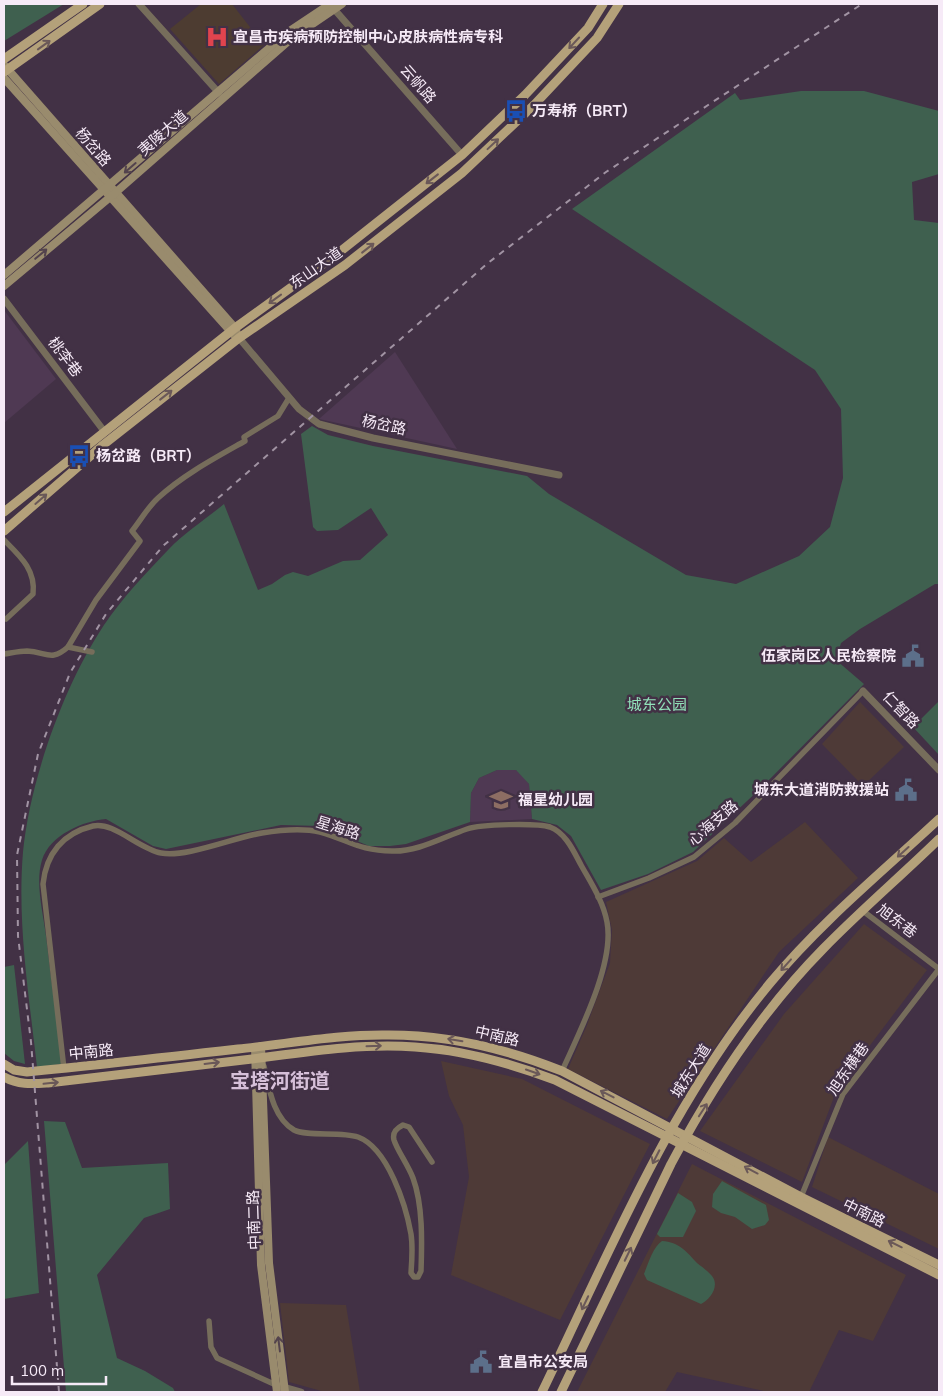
<svg xmlns="http://www.w3.org/2000/svg" width="943" height="1396" viewBox="0 0 943 1396" font-family="Mulish,'Noto Sans SC',sans-serif">
  <style>
    .commercial { fill: #4e3a37 }
    .built { fill: #4f3953 }
    .medical { fill: #4d3c31 }
    .green { fill: #3f604f }
    .lines { fill: none; stroke-linecap: round; stroke-linejoin: round }
    .minor { stroke: #766d5b; stroke-width: 5.5 }
    .tertiary { stroke: #766d5b; stroke-width: 7 }
    .secondary { stroke: #998b6d; stroke-width: 8 }
    .primary { stroke: #b4a17a; stroke-width: 9 }
    .rail { stroke: #a193a3; stroke-width: 2; stroke-dasharray: 6 6; stroke-linecap: butt }
    .oneway { stroke: #6a5858 }
    .oneway2 { stroke: #53434d }
    .labels { text-anchor: middle; stroke-width: 5; stroke-linejoin: round; paint-order: stroke }
    .poi-label { font-size: 15px; font-weight: bold; fill: #f6eaf7; stroke: #423145; text-anchor: start }
    .street-label { font-size: 15px; fill: #f6eaf7; stroke: #423145 }
    .park-label { font-size: 15px; fill: #91e2ba; stroke: #423145 }
    .district-label { font-size: 20px; font-weight: bold; fill: #d6c0d9; stroke: #423145 }
  </style>
  <rect width="100%" height="100%" fill="#423145"/>
  <!-- commercial -->
  <g class="commercial">
    <path d="M860 702 904 747 863 786 822 744Z"/>
    <path d="M805 822 858 878 779 952 667 1119 568 1069 587 1025 610 963 612 930 606 902 697 861 724 838 751 862Z"/>
    <path d="M864 924 927 970 837 1089 802 1182 700 1131 784 1014Z"/>
    <path d="M441 1061 522 1079 650 1144 560 1320 451 1275 469 1177 463 1125 449 1096Z"/>
    <path d="M828 1137 939 1194V1249L812 1187Z"/>
    <path d="M692 1164 906 1275 873 1341 839 1330 809 1392H768L677 1372 665 1392H577Z"/>
    <path d="M280 1303 346 1305 360 1392H325L289 1382Z"/>
  </g>
  <!-- built -->
  <g class="built">
    <path d="M4 310 56 379 4 423Z"/>
    <path d="M395 352 457 449 319 419Z"/>
    <path d="M497 770H516L523 776 529 784 532 819 470 822 471 793 479 778Z"/>
  </g>
  <!-- medical -->
  <path class="medical" d="M201 4H232L264 45 219 84 170 29Z"/>
  <!-- green -->
  <g class="green">
    <path d="M4 4H64L4 41Z"/>
    <path d="M801 91H864L939 111V174L912 182 914 220 939 223V584H935L860 629 841 643 836 660 864 684 764 785 693 852 648 874 601 890 571 836 557 825 532 819 529 784 516 770H497L479 778 471 793 470 822 406 844 390 846H369L321 826 281 825 166 849 153 846 106 819C83 821 50 835 42 860 35 883 43 912 46 936 51 979 57 1021 62 1064L37 1067C29 996 17 923 23 852 30 780 64 685 104 625 122 598 146 573 168 550 184 533 206 519 224 504L258 590 272 584 285 575 293 572 308 576 343 561 360 560 388 535 371 508 338 530 317 531 313 527 301 434 312 426 328 435 373 446 527 476 549 494 686 575 736 584 799 556 830 527 843 478 841 409 815 370 572 209 735 93 740 100Z"/>
    <path d="M939 701V755L913 727Z"/>
    <path d="M14 965 25 1064 14 1061 4 1053V967Z"/>
    <path d="M44 1121 65 1122 82 1168 168 1163 170 1209 144 1218 97 1275 117 1358 145 1371 173 1388 175 1392H66Z"/>
    <path d="M28 1141 39 1293 4 1299V1165Z"/>
    <path d="M722 1181 766 1205 769 1220 765 1225 752 1229 735 1217 721 1213 712 1207 713 1194Z"/>
    <path d="M678 1193 692 1202 696 1211 683 1237H660L657 1234Z"/>
    <path d="M662 1241C679 1242 687 1252 697 1263 702 1267 708 1271 712 1276 720 1286 710 1300 701 1304L647 1280 644 1274C648 1264 653 1247 662 1241Z"/>
  </g>
  <g class="lines">
    <!-- minor -->
    <g class="minor">
      <path d="M4 540C20 556 36 570 33 594L6 619"/>
      <path d="M68 647 92 652"/>
      <path d="M4 654C11 653 20 651 27 651 47 652 51 662 68 647L96 600 140 541 132 531C141 520 147 508 158 498 183 475 215 458 245 441L244 437 278 416 289 398"/>
      <path d="M598 897 649 878 694 857 735 823 863 691"/>
      <path d="M863 911 939 969"/>
      <path d="M264 1066C269 1088 273 1118 294 1130 307 1137 341 1131 358 1137 388 1148 406 1206 411 1234 413 1247 412 1260 411 1273L414 1277H418L421 1271C422 1242 423 1205 413 1178 408 1165 397 1150 394 1140 392 1132 397 1128 403 1125L409 1127 432 1162"/>
      <path d="M64 1069 43 884C46 854 63 833 93 826 113 821 139 849 161 853 186 858 235 837 262 833 280 830 303 828 320 832 349 840 359 851 392 851 418 852 443 837 467 829 481 824 537 823 550 827 566 833 574 852 581 865 591 883 603 901 607 922 615 963 579 1033 562 1071"/>
      <path d="M801 1197 843 1094 939 969"/>
      <path d="M209 1321 211 1347 217 1358 276 1385"/>
    </g>
    <!-- tertiary -->
    <g class="tertiary">
      <path d="M139 4 219 93"/>
      <path d="M334 9 462 155"/>
      <path d="M4 299 104 431"/>
      <path d="M239 338 299 409 319 424 373 438 559 475"/>
      <path d="M863 691 939 770"/>
      <path d="M280 1386 301 1392"/>
    </g>
    <!-- secondary -->
    <g class="secondary">
      <path d="M4 65 235 328 239 338"/>
      <path d="M4 78 233 334"/>
      <path d="M4 275 288 32 330 4"/>
      <path d="M4 286 115 193 292 38 342 4"/>
      <path d="M261 1046 269 1263 285 1392"/>
      <path d="M255 1047 261 1265 277 1392"/>
    </g>
    <!-- primary -->
    <g class="primary">
      <path d="M4 59 83 4"/>
      <path d="M4 72 100 4"/>
      <path d="M4 512 235 328 337 254 462 155 525 95 588 28 603 4"/>
      <path d="M4 531 103 445 239 338 345 265 462 173 534 105 597 38 619 4"/>
      <path d="M4 1064 14 1070 27 1072C98 1065 168 1057 238 1049 288 1044 338 1034 389 1035 449 1035 507 1049 562 1071L801 1197 939 1265"/>
      <path d="M4 1077C19 1085 31 1084 48 1083 116 1075 184 1067 252 1059 306 1052 361 1043 415 1047 463 1050 510 1063 555 1080L939 1275"/>
      <path d="M542 1392C610 1251 670 1103 771 982 821 922 882 872 939 819"/>
      <path d="M561 1392 671 1164C712 1087 762 1011 823 949 860 911 901 876 939 839"/>
    </g>
    <!-- rail -->
    <path class="rail" d="M59 1392 31 1042 18 936 17 855 38 754 70 673 106 614 163 546 488 263 606 172 862 4"/>
  </g>
  <!-- one-way arrows -->
  <defs><path id="oneway-shaft" d="M-6 0H5M1.5-3L5.5 0L1.5 3" fill="none" stroke-width="1.6" stroke-linecap="round" stroke-linejoin="round" transform="scale(1.25)"/></defs>
  <g class="oneway">
    <use href="#oneway-shaft" transform="translate(574 43) rotate(133)"/>
    <use href="#oneway-shaft" transform="translate(44 45) rotate(-36)"/>
    <use href="#oneway-shaft" transform="translate(493 144) rotate(-43)"/>
    <use href="#oneway-shaft" transform="translate(432 179) rotate(142)"/>
    <use href="#oneway-shaft" transform="translate(368 248) rotate(-38)"/>
    <use href="#oneway-shaft" transform="translate(275 299) rotate(144)"/>
    <use href="#oneway-shaft" transform="translate(166 395) rotate(-38)"/>
    <use href="#oneway-shaft" transform="translate(41 499) rotate(-41)"/>
    <use href="#oneway-shaft" transform="translate(903 852) rotate(138)"/>
    <use href="#oneway-shaft" transform="translate(786 965) rotate(132)"/>
    <use href="#oneway-shaft" transform="translate(455 1040) rotate(-171)"/>
    <use href="#oneway-shaft" transform="translate(374 1046) rotate(-2)"/>
    <use href="#oneway-shaft" transform="translate(212 1063) rotate(-7)"/>
    <use href="#oneway-shaft" transform="translate(533 1072) rotate(19)"/>
    <use href="#oneway-shaft" transform="translate(51 1083) rotate(-6)"/>
    <use href="#oneway-shaft" transform="translate(607 1094) rotate(-153)"/>
    <use href="#oneway-shaft" transform="translate(703 1110) rotate(-57)"/>
    <use href="#oneway-shaft" transform="translate(656 1157) rotate(117)"/>
    <use href="#oneway-shaft" transform="translate(751 1170) rotate(-152)"/>
    <use href="#oneway-shaft" transform="translate(895 1244) rotate(-154)"/>
    <use href="#oneway-shaft" transform="translate(628 1254) rotate(-64)"/>
    <use href="#oneway-shaft" transform="translate(585 1303) rotate(115)"/>
  </g>
  <g class="oneway2">
    <use href="#oneway-shaft" transform="translate(130 168) rotate(139)"/>
    <use href="#oneway-shaft" transform="translate(41 254) rotate(-40)"/>
    <use href="#oneway-shaft" transform="translate(279 1344) rotate(-97)"/>
  </g>
  <!-- icons -->
  <defs>
    <symbol id="hospital-bare" viewBox="-9 -9 18 18"><path d="M-5-5h3v3.5h4V-5h3V5h-3V1.5h-4V5h-3Z" fill="#e0444e" stroke="#423145" stroke-width="2.5" paint-order="stroke"/></symbol>
    <symbol id="bus-bare" viewBox="-9 -9 18 18"><path d="M-5-6H5V4H4V6H2V4H-2V6H-4V4H-5ZM-3.5-4V0h7V-4ZM-3.5 1.2v1.5H-2V1.2ZM2 1.2v1.5H3.5V1.2Z" fill="#1a4fb4" stroke="#423145" stroke-width="2.5" paint-order="stroke"/></symbol>
    <symbol id="civic-bare" viewBox="-9 -9 18 18"><path d="M-.6-6.5H3V-4.5H.6V-3L4-1V1h2V6H-6V1h2V-1L-.6-3ZM-1.2 2.5V6h2.4V2.5Z" fill="#5c6f8a" stroke="#423145" stroke-width="2.5" paint-order="stroke"/></symbol>
    <symbol id="school-bare" viewBox="-9 -9 18 18"><path d="M0-5L7-2L0 1L-7-2ZM-4 1L0 2.5L4 1V4Q0 6-4 4Z" fill="#8d6e63" stroke="#423145" stroke-width="2.5" paint-order="stroke"/></symbol>
  </defs>
  <g fill-rule="evenodd">
    <use href="#hospital-bare" x="201" y="21" width="32" height="32"/>
    <use href="#bus-bare" x="500" y="95" width="32" height="32"/>
    <use href="#bus-bare" x="63" y="440" width="32" height="32"/>
    <use href="#civic-bare" x="897" y="640" width="32" height="32"/>
    <use href="#civic-bare" x="890" y="774" width="32" height="32"/>
    <use href="#school-bare" x="485" y="784" width="32" height="32"/>
    <use href="#civic-bare" x="465" y="1346" width="32" height="32"/>
  </g>
  <g class="labels">
    <!-- poi labels -->
    <g class="poi-label">
      <text x="233" y="42">宜昌市疾病预防控制中心皮肤病性病专科</text>
      <text x="532" y="116">万寿桥（BRT）</text>
      <text x="96" y="461">杨岔路（BRT）</text>
      <text x="896" y="661" text-anchor="end">伍家岗区人民检察院</text>
      <text x="889" y="795" text-anchor="end">城东大道消防救援站</text>
      <text x="518" y="805">福星幼儿园</text>
      <text x="498" y="1367">宜昌市公安局</text>
    </g>
    <!-- street labels -->
    <g class="street-label">
      <text transform="translate(418 84) rotate(49)" y="5">云帆路</text>
      <text transform="translate(163 133) rotate(-41)" y="5">夷陵大道</text>
      <text transform="translate(93 147) rotate(49)" y="5">杨岔路</text>
      <text transform="translate(316 268) rotate(-35)" y="5">东山大道</text>
      <text transform="translate(65 357) rotate(53)" y="5">桃李巷</text>
      <text transform="translate(384 425) rotate(12)" y="5">杨岔路</text>
      <text transform="translate(901 710) rotate(46)" y="5">仁智路</text>
      <text transform="translate(713 823) rotate(-41)" y="5">心海支路</text>
      <text transform="translate(338 828) rotate(17)" y="5">星海路</text>
      <text transform="translate(897 921) rotate(37)" y="5">旭东巷</text>
      <text transform="translate(497 1036) rotate(13)" y="5">中南路</text>
      <text transform="translate(91 1052) rotate(-6)" y="5">中南路</text>
      <text transform="translate(848 1069) rotate(-55)" y="5">旭东横巷</text>
      <text transform="translate(691 1071) rotate(-58)" y="5">城东大道</text>
      <text transform="translate(864 1213) rotate(26)" y="5">中南路</text>
      <text transform="translate(254 1220) rotate(-92)" y="5">中南二路</text>
    </g>
    <!-- park labels -->
    <g class="park-label">
      <text x="657" y="710">城东公园</text>
    </g>
    <!-- district labels -->
    <g class="district-label">
      <text x="280" y="1088">宝塔河街道</text>
    </g>
  </g>
  <!-- border -->
  <rect width="943" height="1396" fill="none" stroke="#f6eaf7" stroke-width="10"/>
  <!-- scale -->
  <path d="M12 1376v8h94v-8" fill="none" stroke="#f6eaf7" stroke-width="2.5"/>
  <text x="20" y="1376" font-size="15" fill="#f6eaf7" stroke="#423145" stroke-width="4" paint-order="stroke">100 m</text>
</svg>
